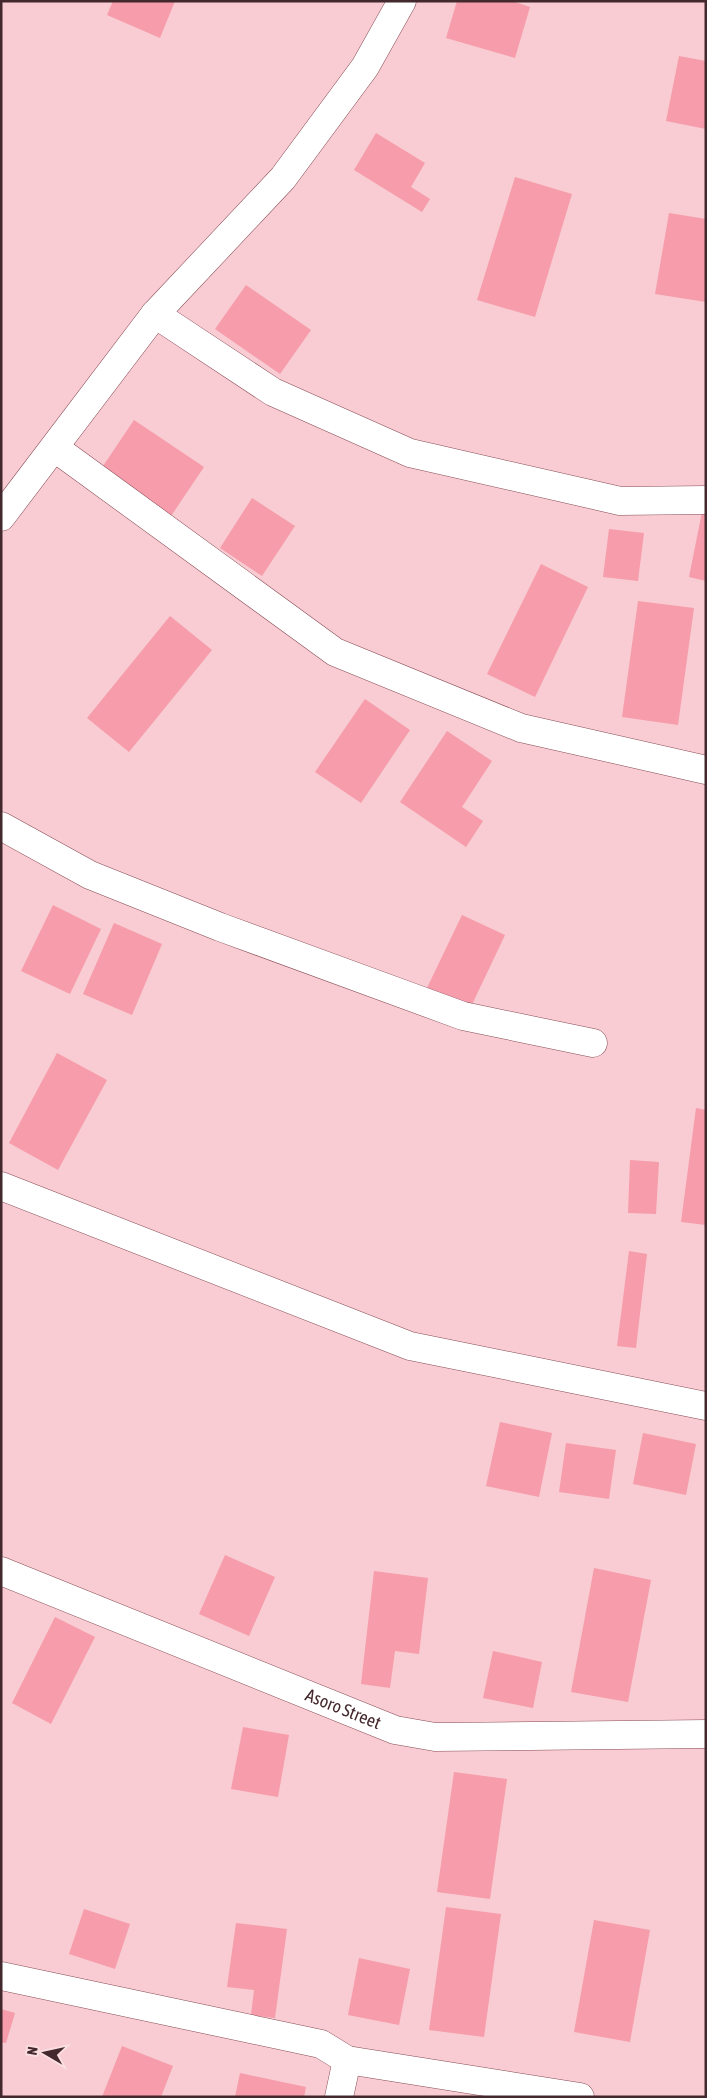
<svg xmlns="http://www.w3.org/2000/svg" width="707" height="2098" viewBox="0 0 707 2098" font-family="'Asap Condensed',sans-serif">
  <style>
    .building { fill: #f69cab }
    .lines { fill: none; stroke-linecap: round; stroke-linejoin: round }
    .street-casing { stroke: #884c56; stroke-width: 29 }
    .street { stroke: #fff; stroke-width: 28 }
    .labels { text-anchor: middle; stroke-width: 4.5; stroke-linejoin: round; paint-order: stroke }
    .street-label { font-size: 18px; fill: #43282d; stroke: #fbdee1 }
  </style>
  <rect width="100%" height="100%" fill="#f8ccd2"/>
  <!-- building -->
  <g class="building">
    <path d="M113 1H175L160 38 107 15Z"/>
    <path d="M457 1H512L530 7 515 58 446 38Z"/>
    <path d="M679 56 706 61V129L666 121Z"/>
    <path d="M376 133 425 163 411 187 430 199 422 212 354 170Z"/>
    <path d="M515 177 572 194 535 317 477 300Z"/>
    <path d="M669 213 706 219V302L655 294Z"/>
    <path d="M246 285 311 330 280 374 215 329Z"/>
    <path d="M134 420 204 467 169 519 99 472Z"/>
    <path d="M252 498 295 526 262 576 220 548Z"/>
    <path d="M702 512H706V581L689 577Z"/>
    <path d="M609 529 644 533 638 581 603 577Z"/>
    <path d="M541 564 588 587 535 697 487 674Z"/>
    <path d="M638 601 694 608 678 725 622 717Z"/>
    <path d="M170 616 212 650 129 752 87 718Z"/>
    <path d="M365 699 410 730 361 803 315 772Z"/>
    <path d="M447 731 492 761 462 807 483 821 466 847 400 802Z"/>
    <path d="M53 905 101 929 70 994 21 971Z"/>
    <path d="M462 915 505 935 468 1013 425 992Z"/>
    <path d="M114 923 162 944 132 1015 83 994Z"/>
    <path d="M57 1053 107 1080 58 1170 9 1143Z"/>
    <path d="M696 1108 706 1110V1225L681 1222Z"/>
    <path d="M630 1160 659 1162 656 1214 628 1213Z"/>
    <path d="M629 1251 647 1254 636 1348 617 1346Z"/>
    <path d="M500 1422 552 1433 539 1497 486 1486Z"/>
    <path d="M643 1433 696 1444 686 1495 633 1484Z"/>
    <path d="M566 1443 616 1450 609 1499 559 1492Z"/>
    <path d="M225 1555 275 1577 249 1636 199 1614Z"/>
    <path d="M594 1568 651 1580 628 1702 571 1692Z"/>
    <path d="M374 1571 428 1578 419 1654 395 1651 390 1688 361 1684Z"/>
    <path d="M55 1617 95 1637 51 1724 12 1703Z"/>
    <path d="M493 1651 542 1662 533 1708 483 1698Z"/>
    <path d="M243 1727 289 1735 278 1797 231 1789Z"/>
    <path d="M454 1772 507 1779 490 1899 437 1892Z"/>
    <path d="M446 1907 501 1914 484 2037 429 2030Z"/>
    <path d="M84 1909 130 1924 115 1969 69 1954Z"/>
    <path d="M594 1920 650 1930 630 2042 574 2032Z"/>
    <path d="M236 1923 287 1929 275 2018 251 2015 254 1990 227 1987Z"/>
    <path d="M359 1958 410 1969 399 2025 348 2015Z"/>
    <path d="M1 2009 15 2013 6 2043 1 2042Z"/>
    <path d="M122 2046 173 2066 161 2097H102Z"/>
    <path d="M240 2073 306 2087 304 2097H235Z"/>
  </g>
  <g class="lines">
    <defs>
      <g id="street">
        <path d="M155 314 273 392 410 453 620 501 706 500"/>
        <path d="M55 448 335 652 521 728 706 770"/>
        <path d="M1 517 155 314 283 178 365 67 402 1"/>
        <path d="M1 826 90 875 220 927 463 1016 593 1043"/>
        <path d="M1 1186 410 1346 706 1406"/>
        <path id="s1" d="M1 1571 395 1730 435 1737 706 1734"/>
        <path d="M1 1976 321 2044 347 2060 580 2097"/>
        <path d="M339 2097 347 2060"/>
      </g>
    </defs>
    <!-- street casing -->
    <use href="#street" class="street-casing"/>
    <!-- street -->
    <use href="#street" class="street"/>
  </g>
  <g class="labels">
    <!-- street labels -->
    <g class="street-label">
      <text dy="6" stroke="none"><textPath href="#s1" startOffset="369">Asoro Street</textPath></text>
    </g>
  </g>
  <!-- border -->
  <rect width="707" height="2098" fill="none" stroke="#43282d" stroke-width="5"/>
  <!-- north arrow -->
  <g transform="translate(45 2053) rotate(279)" stroke="#fbdee1" stroke-width="4" paint-order="stroke">
  <path d="M0-4L9 19L0 12L-9 19Z" fill="#43282d"/>
  <text y="-8" font-size="14" font-weight="bold" text-anchor="middle" fill="#43282d">N</text>
  </g>
</svg>
